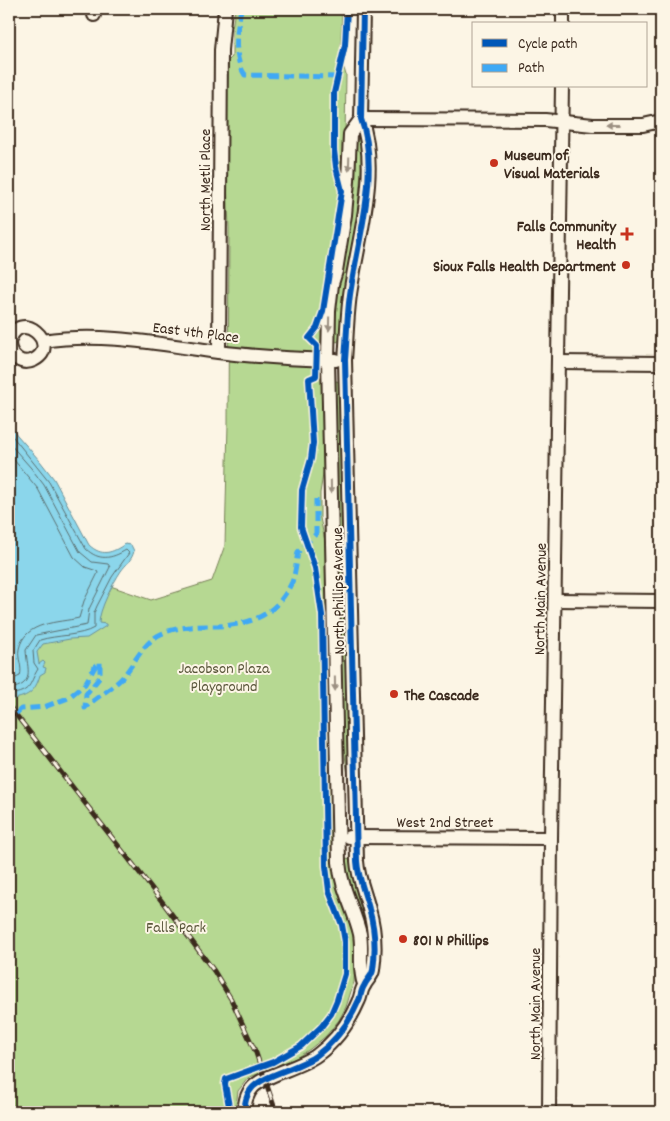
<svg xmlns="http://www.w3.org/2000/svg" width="670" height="1121" viewBox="0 0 670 1121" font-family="Dekko,sans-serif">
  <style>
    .green { fill: #b6d892; stroke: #788158 }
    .water { fill: #8bd6eb; stroke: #6b9199 }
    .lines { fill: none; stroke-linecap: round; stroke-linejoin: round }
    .shore { stroke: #5b6f70; stroke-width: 1 }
    .minor-casing { stroke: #3b2a1e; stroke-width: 16 }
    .minor { stroke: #fcf5e5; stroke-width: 12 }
    .rail-casing { stroke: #3b2a1e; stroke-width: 5 }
    .rail { stroke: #fcf5e5; stroke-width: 3; stroke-dasharray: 9; stroke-linecap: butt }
    .quiet { stroke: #3fa9f5; stroke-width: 5; stroke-dasharray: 10 5; stroke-linecap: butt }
    .cycleway-casing { stroke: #fcf5e5; stroke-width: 9 }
    .cycleway { stroke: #0057b8; stroke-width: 6 }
    .oneway { fill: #9c9082 }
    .poi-dot { fill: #c8321e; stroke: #fcf5e5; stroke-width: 2 }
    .labels { text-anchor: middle; stroke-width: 4; stroke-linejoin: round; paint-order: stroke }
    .poi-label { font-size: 16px; font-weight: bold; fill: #3b2a1e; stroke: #fcf5e5; text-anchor: start }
    .street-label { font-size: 16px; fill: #3b2a1e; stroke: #fcf5e5 }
    .park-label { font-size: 16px; fill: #5a563b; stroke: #fcf5e5 }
  </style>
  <rect width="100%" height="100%" fill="#fcf5e5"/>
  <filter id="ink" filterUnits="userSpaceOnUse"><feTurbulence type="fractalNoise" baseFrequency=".02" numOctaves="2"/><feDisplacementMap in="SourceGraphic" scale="10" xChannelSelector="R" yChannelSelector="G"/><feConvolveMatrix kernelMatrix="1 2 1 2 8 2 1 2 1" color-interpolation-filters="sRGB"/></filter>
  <g filter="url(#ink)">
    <!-- green -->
    <g class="green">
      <path d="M235 9H342C342 30 338 54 346 75L345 137 325 462 320 493V518L327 550 334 846 356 944 354 982 346 1007 339 1020 326 1036 310 1049 296 1058 248 1078 238 1091 235 1112H9V498L96 581 151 600 212 581 225 545 228 424 229 228 226 158 228 61 232 57V29Z"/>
      <path d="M356 139H360L362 143C361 210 349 275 340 340L337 342 333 340V337Z"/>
      <path d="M337 381 340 383 346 587 338 588 334 382Z"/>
      <path d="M338 604H346L350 774 348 775 341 729Z"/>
      <path d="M346 858 351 859 366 915 370 947 367 948 349 888 344 860Z"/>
    </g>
    <!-- water -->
    <path class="water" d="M9 423 17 435 40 461 54 479 89 545C102 557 112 553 125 544L131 545 134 551C132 560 126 564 121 571 113 583 99 610 99 623L106 624V626L87 638 70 639 43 644 37 652 39 664 43 661 45 663 43 667 46 668 45 672 40 675C35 693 27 697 9 700Z"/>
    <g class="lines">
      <!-- shore -->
      <g class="shore">
        <path d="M9 432 49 482 86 549C99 561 111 559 126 550L129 553 112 577 97 606 94 613V628C81 636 56 635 40 640L33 651 34 663 38 669C28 685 33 691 9 695"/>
        <path d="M9 443 31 468 44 485 80 552 92 562 108 564 110 567 89 609 87 625 36 635 26 650C27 669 36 685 9 689"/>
        <path d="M9 454 38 489 74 557 85 567 97 571 98 573 84 601 79 618C58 623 25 621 19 649 17 658 23 667 20 676L9 681"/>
      </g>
      <defs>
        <g id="minor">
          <path d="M94 15V9"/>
          <path d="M563 24V9"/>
          <path d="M361 119 350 134 348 181 345 215 336 271 332 284 329 311 328 360 339 862C341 888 354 909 360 934 363 951 358 968 364 984"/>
          <path d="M361 119 545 120 593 125H643L661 121"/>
          <path d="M43 341C102 332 159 344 218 352 257 357 297 359 336 360"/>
          <path d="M9 343C18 305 63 345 34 360 21 366 10 356 9 344"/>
          <path d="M219 352 221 50 225 9"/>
          <path d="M558 362 661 363"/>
          <path d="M555 600 661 601"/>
          <path d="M349 837 551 838"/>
          <path d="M244 1112C245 1103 246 1094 253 1087 266 1074 300 1068 317 1055 336 1041 350 1021 359 1000 361 996 361 990 364 986 367 979 372 977 373 970 376 949 375 929 369 909 365 893 358 878 357 861L345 360C347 336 347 311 351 288 359 235 380 170 361 119L363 9"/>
          <path d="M549 1112 551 838 562 86"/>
        </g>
      </defs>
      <!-- minor casing -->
      <use href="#minor" class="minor-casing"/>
      <!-- minor -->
      <use href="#minor" class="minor"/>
      <defs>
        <path id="rail" d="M9 706 164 904 214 971 231 999 256 1053 276 1112"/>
      </defs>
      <!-- rail casing -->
      <use href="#rail" class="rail-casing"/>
      <!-- rail -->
      <use href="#rail" class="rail"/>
      <!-- quiet -->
      <g class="quiet">
        <path d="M241 9C237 30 232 56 245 75L338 77"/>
        <path d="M9 726 12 717 21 709 44 707 68 698 85 684 96 665 100 662V677L86 694 85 708C96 697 110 690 121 679 134 665 143 642 161 634 178 626 200 626 218 626 252 625 277 614 292 582 296 572 296 562 298 552L316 534V499"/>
      </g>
      <defs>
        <g id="cycleway">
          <path d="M230 1112 225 1084 226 1079 273 1062 301 1046 321 1027 331 1014 337 1000 345 974V942L342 925 329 891 326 866 322 615 315 568 301 527 302 490 311 459 313 443 309 379 316 376 317 346 309 338 317 328 323 311 342 191 336 167 334 150V93L345 45 347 9"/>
          <path d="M244 1112C245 1103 246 1094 253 1087 266 1074 300 1068 317 1055 336 1041 350 1021 359 1000 361 996 361 990 364 986 367 979 372 977 373 970 376 949 375 929 369 909 365 893 358 878 357 861L345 360C347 336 347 311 351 288 359 235 380 170 361 119L363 9"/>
        </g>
      </defs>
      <!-- cycleway casing -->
      <use href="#cycleway" class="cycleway-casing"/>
      <!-- cycleway -->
      <use href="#cycleway" class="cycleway"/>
    </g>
    <!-- one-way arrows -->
    <defs><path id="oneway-solid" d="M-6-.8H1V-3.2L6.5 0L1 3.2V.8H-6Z" transform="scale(1.25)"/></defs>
    <g class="oneway">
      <use href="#oneway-solid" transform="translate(613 125) rotate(180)"/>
      <use href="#oneway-solid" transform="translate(349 164) rotate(92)"/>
      <use href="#oneway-solid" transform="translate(329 324) rotate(91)"/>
      <use href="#oneway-solid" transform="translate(331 487) rotate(89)"/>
      <use href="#oneway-solid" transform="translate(335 684) rotate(89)"/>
    </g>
  </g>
  <!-- markers -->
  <g class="poi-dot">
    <circle cx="494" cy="163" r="5"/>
    <path d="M624.5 226.5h5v5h5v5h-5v5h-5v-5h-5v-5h5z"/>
    <circle cx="626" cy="265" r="5"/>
    <circle cx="394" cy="694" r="5"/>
    <circle cx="403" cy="939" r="5"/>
  </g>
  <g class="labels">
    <!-- poi labels -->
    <g class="poi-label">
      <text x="504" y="160">Museum of<tspan x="504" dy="18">Visual Materials</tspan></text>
      <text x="616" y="231" text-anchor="end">Falls Community<tspan x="616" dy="18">Health</tspan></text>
      <text x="616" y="271" text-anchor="end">Sioux Falls Health Department</text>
      <text x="404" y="700">The Cascade</text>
      <text x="413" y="945">801 N Phillips</text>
    </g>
    <!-- street labels -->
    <g class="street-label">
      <text transform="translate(204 180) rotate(-90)" y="6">North Metli Place</text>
      <text transform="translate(196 331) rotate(7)" y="6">East 4th Place</text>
      <text transform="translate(337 591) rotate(-91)" y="6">North Phillips Avenue</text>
      <text transform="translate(539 599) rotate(-89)" y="6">North Main Avenue</text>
      <text x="445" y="827">West 2nd Street</text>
      <text transform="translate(534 1004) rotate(-90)" y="6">North Main Avenue</text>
    </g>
    <!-- park labels -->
    <g class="park-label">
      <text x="224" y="673">Jacobson Plaza<tspan x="224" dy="18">Playground</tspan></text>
      <text x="176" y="932">Falls Park</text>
    </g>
  </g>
  <!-- margin -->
  <rect width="670" height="1121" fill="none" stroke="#fcf5e5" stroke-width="30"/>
  <rect x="15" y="15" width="640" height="1091" fill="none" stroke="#3b2a1e" stroke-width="2" filter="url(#ink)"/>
  <!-- legend -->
  <rect x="472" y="22" width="175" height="65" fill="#fcf5e5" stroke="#afa495"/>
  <rect x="482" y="39" width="25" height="8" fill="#0057b8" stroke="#afa495"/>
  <text x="518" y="48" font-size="15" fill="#3b2a1e">Cycle path</text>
  <rect x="482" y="64" width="25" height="8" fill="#3fa9f5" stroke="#afa495"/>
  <text x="518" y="72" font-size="15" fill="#3b2a1e">Path</text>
</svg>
